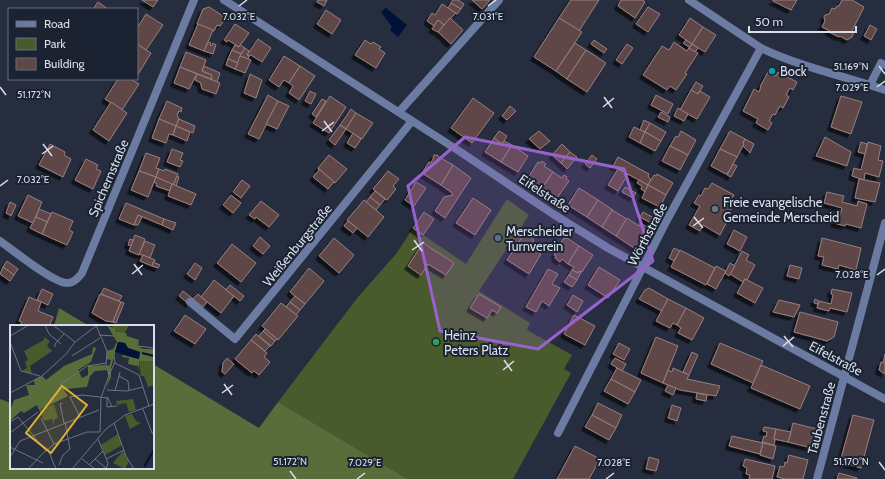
<svg xmlns="http://www.w3.org/2000/svg" width="885" height="479" viewBox="0 0 885 479" font-family="Cabin,sans-serif">
  <style>
    .green { fill: #495b2d }
    .forest { fill: #586d39 }
    .water { fill: #001237 }
    .building { fill: #5f4746; stroke: #997f7e; filter: url(#shadow) }
    .lines { fill: none; stroke-linecap: round; stroke-linejoin: round }
    .street { stroke: #6b7ba2; stroke-width: 8 }
    .marked { fill: #9762cc; fill-opacity: 0.2; stroke: #9762cc; stroke-width: 3; stroke-linejoin: round }
    .ticks { fill: none; stroke: #d9dfea; stroke-width: 1.5 }
    .culture-dot { fill: #0f9aa8; stroke: #1b2333; stroke-width: 1.5 }
    .worship-dot { fill: #6b7280; stroke: #1b2333; stroke-width: 1.5 }
    .service-dot { fill: #5c6f8a; stroke: #1b2333; stroke-width: 1.5 }
    .leisure-dot { fill: #2e9e5b; stroke: #1b2333; stroke-width: 1.5 }
    .labels { text-anchor: middle; stroke-width: 4; stroke-linejoin: round; paint-order: stroke }
    .poi-label { font-size: 13px; fill: #d9dfea; stroke: #1b2333; text-anchor: start }
    .street-label { font-size: 13px; fill: #d9dfea; stroke: #1b2333 }
    .inset-river { fill: none; stroke: #001237; stroke-width: 2 }
    .inset-road { fill: none; stroke: #6d7483; stroke-width: 1 }
    .view { fill: #ddb133; fill-opacity: 0.15; stroke: #ddb133; stroke-width: 2 }
    .inset-edge { fill: none; stroke: #d9dfea; stroke-width: 2 }
    .ticks-label { font-size: 10px; text-anchor: middle; fill: #d9dfea; stroke: #1b2333; stroke-width: 4; stroke-linejoin: round; paint-order: stroke }
  </style>
  <defs>
    <filter id="shadow"><feDropShadow dx="-3.5" dy="3.5" stdDeviation="0" flood-color="#0009"/></filter>
  </defs>
  <rect width="100%" height="100%" fill="#252d3e"/>
  <!-- green -->
  <path class="green" d="M507 199 529 215 479 291 530 323 527 330 572 355 564 369 571 373 513 479H408L278 402 358 297 396 254 413 228 466 264Z"/>
  <!-- forest -->
  <g class="forest">
    <path d="M59 308 89 326H54Z"/>
    <path d="M153 364 259 428 278 402 408 479H0V399L11 403V468H153Z"/>
  </g>
  <!-- water -->
  <path class="water" d="M386 8 407 25 398 37 390 30 392 27 381 12Z"/>
  <!-- building -->
  <g class="building">
    <path d="M142 0H158L153 7Z"/>
    <path d="M318 0H327L324 6 317 2Z"/>
    <path d="M453 0H458L464 4 461 9 451 3Z"/>
    <path d="M472 0H490L482 9Z"/>
    <path d="M571 0H599L579 31 559 18Z"/>
    <path d="M621 0H643L645 2 635 18 618 6Z"/>
    <path d="M773 0H797L791 10 773 1Z"/>
    <path d="M842 0H852L864 7 852 31 853 34 852 37 847 40 840 36 839 37 829 32 830 31 822 27 825 21 824 17 825 15 829 14 832 8 835 9 837 6H839Z"/>
    <path d="M98 2 108 9H93Z"/>
    <path d="M451 3 461 9 457 14 448 8Z"/>
    <path d="M442 4 456 13 444 25 438 20 434 26 427 21 432 13 435 15Z"/>
    <path d="M209 7 226 18 220 26 217 25 214 31 197 24 203 9Z"/>
    <path d="M648 7 660 14 648 32 636 24Z"/>
    <path d="M326 10 341 20 332 34 317 24Z"/>
    <path d="M146 14 163 25 146 50 137 44V28Z"/>
    <path d="M450 18 463 30 451 44 438 32Z"/>
    <path d="M559 18 582 32 556 71 534 57Z"/>
    <path d="M690 18 703 27 692 44 679 35Z"/>
    <path d="M438 20 444 25 438 32 432 29Z"/>
    <path d="M198 24 213 30 204 51 189 45Z"/>
    <path d="M235 24 249 33 239 47 228 40 227 42 224 40Z"/>
    <path d="M870 25 877 29 871 40 864 36Z"/>
    <path d="M703 27 716 35 705 52 692 44Z"/>
    <path d="M258 39 271 48 262 62 251 55 249 56 247 55Z"/>
    <path d="M365 40 371 44 373 42 381 47 379 49 385 53 376 68 355 55Z"/>
    <path d="M594 40 607 49 604 53 591 44Z"/>
    <path d="M686 40 692 44 689 47 683 43Z"/>
    <path d="M208 42 211 43 210 45 212 46 213 43 216 45 213 54 204 51Z"/>
    <path d="M674 42 687 51 689 48 698 53 685 73 687 74 676 90 670 86 667 90 643 75 662 46 669 50Z"/>
    <path d="M575 43 586 50 567 79 556 71Z"/>
    <path d="M137 44 151 53 137 76Z"/>
    <path d="M627 44 633 48 622 64 616 60Z"/>
    <path d="M692 44 698 48 695 52 689 48Z"/>
    <path d="M235 45 239 47 240 45 245 48 241 54 232 50Z"/>
    <path d="M245 48 249 51 247 55 249 56 248 59 240 56Z"/>
    <path d="M232 50 241 54 238 63 228 59Z"/>
    <path d="M586 50 606 63 587 92 567 79Z"/>
    <path d="M186 52 206 60 202 71 212 75 211 79 180 67Z"/>
    <path d="M240 56 251 60 245 73 235 69Z"/>
    <path d="M284 56 300 66 289 83 284 80 279 87 269 80Z"/>
    <path d="M228 59 238 63 235 69 226 65Z"/>
    <path d="M204 66 220 73 217 82 211 79 212 75 202 71Z"/>
    <path d="M300 66 315 76 299 100 289 93 293 86 289 83Z"/>
    <path d="M180 67 197 74 189 89 174 83Z"/>
    <path d="M768 72 776 76 778 72 797 82 793 90 790 88 786 95 789 97 783 108 780 106 775 115 773 114 769 121 772 123 768 130 756 123 758 119 743 111 754 89 759 92 761 87H760Z"/>
    <path d="M197 74 220 83 216 94 202 89 201 85V83L195 80Z"/>
    <path d="M250 74 262 80 256 98 244 93Z"/>
    <path d="M118 79H130L139 84 122 110 105 99Z"/>
    <path d="M696 82 703 86 698 94 691 90Z"/>
    <path d="M691 90 698 94 700 91 710 97 697 119 680 110Z"/>
    <path d="M310 91 316 94 311 104 305 101Z"/>
    <path d="M268 95 278 101 259 139 248 134Z"/>
    <path d="M656 95 673 104 668 114 651 105Z"/>
    <path d="M330 96 346 107 329 133 313 123Z"/>
    <path d="M841 96 862 102 851 134 831 127Z"/>
    <path d="M473 98 494 113 472 143 451 128Z"/>
    <path d="M322 99 326 101 316 117 312 114Z"/>
    <path d="M167 101 182 108 181 112 179 111 177 115 179 119 176 126 159 119Z"/>
    <path d="M278 101 289 106 277 129 266 124Z"/>
    <path d="M111 102 127 113 109 141 93 130Z"/>
    <path d="M510 106 516 111 507 120 502 116Z"/>
    <path d="M678 108 688 114 684 121 674 116Z"/>
    <path d="M351 109 356 113 346 129 340 125Z"/>
    <path d="M661 112 670 117 668 122 658 117Z"/>
    <path d="M356 113 373 123 362 139 346 129Z"/>
    <path d="M159 119 176 126 173 135 169 134 166 143 152 138Z"/>
    <path d="M179 119 195 126 193 133 176 126Z"/>
    <path d="M644 120 650 123 645 132 640 130Z"/>
    <path d="M650 123 666 132 661 141 645 132Z"/>
    <path d="M340 125 346 129 335 145 329 140Z"/>
    <path d="M176 126 190 132 187 141 173 135Z"/>
    <path d="M634 127 645 132 640 143 629 137Z"/>
    <path d="M499 131 507 136 502 144 494 138Z"/>
    <path d="M539 131 550 141 540 149 529 139Z"/>
    <path d="M681 131 696 140 688 155 670 146 676 136 678 137Z"/>
    <path d="M730 131 745 139 743 143 744 144 737 157 720 149Z"/>
    <path d="M645 132 661 141 655 151 640 143Z"/>
    <path d="M353 133 361 139 355 148 347 143Z"/>
    <path d="M825 137 851 152 847 166 816 156Z"/>
    <path d="M494 138 502 144 504 141 512 145 501 162 485 152Z"/>
    <path d="M745 139 754 144 750 153 743 146 744 144 743 143Z"/>
    <path d="M861 142 867 144 865 154 858 152Z"/>
    <path d="M868 142 881 146 878 160 883 161 879 177 865 173 864 180 852 176 854 168 861 170Z"/>
    <path d="M50 144 65 152 64 155 71 159 63 177 39 165Z"/>
    <path d="M562 144 570 152 561 163 552 155Z"/>
    <path d="M512 145 528 156 518 172 501 162Z"/>
    <path d="M670 146 688 155 680 170 662 161Z"/>
    <path d="M172 149 183 153 180 160 183 161 180 167 167 162Z"/>
    <path d="M720 149 737 157 728 173H727L726 174 711 166Z"/>
    <path d="M570 152 577 157 567 169 561 163Z"/>
    <path d="M146 153 160 158 156 168 159 169 156 177 139 171Z"/>
    <path d="M329 155 347 169 335 183 318 168Z"/>
    <path d="M434 155H437L439 157 453 165 441 185 422 173 429 162 431 163 433 159Z"/>
    <path d="M592 155 597 159 590 168 585 164Z"/>
    <path d="M618 157 649 174 648 176 651 180 648 185 613 166Z"/>
    <path d="M86 159 98 165 96 169 101 171 93 189 75 180Z"/>
    <path d="M542 161 546 164 544 166 553 172 542 188 527 179 538 162 541 163Z"/>
    <path d="M733 164 737 166 731 177 727 175Z"/>
    <path d="M453 165 471 178 445 218 435 211 444 197 453 195 451 192 441 185Z"/>
    <path d="M318 168 334 182 328 189 313 177 319 170Z"/>
    <path d="M159 169 164 171 165 169 178 174 173 185 156 177Z"/>
    <path d="M618 169 628 174 618 191 608 185Z"/>
    <path d="M139 171 156 177 148 197 131 190Z"/>
    <path d="M388 171 399 179 393 186 396 189 387 200 373 189Z"/>
    <path d="M553 172 562 178 564 175 567 177 566 179 569 181 557 198 542 188Z"/>
    <path d="M657 174 673 183 666 195 648 185 654 175 656 176Z"/>
    <path d="M177 176 179 177 176 186 173 185Z"/>
    <path d="M156 177 172 184 170 191 156 186 157 184 154 182Z"/>
    <path d="M859 179 880 183 875 202 855 198Z"/>
    <path d="M242 180 250 186 241 198 233 192Z"/>
    <path d="M639 180 648 185 645 192 641 189 642 186 637 183Z"/>
    <path d="M416 182 426 188 414 206 405 200Z"/>
    <path d="M712 183 734 195 730 201 734 204 730 211 732 212 720 235 703 225 700 231 689 225 700 206 694 203 699 195 701 196 705 188 708 189Z"/>
    <path d="M172 184 196 194 191 205 168 196Z"/>
    <path d="M648 185 666 195 660 207 642 198Z"/>
    <path d="M625 187 636 193 633 198 622 192Z"/>
    <path d="M579 188 598 200 587 217 568 205Z"/>
    <path d="M375 191 385 199 380 205 370 197Z"/>
    <path d="M827 192 844 196 842 202 857 206 858 201 867 204 861 228 846 224 845 226 834 223 837 214 840 215 842 208 824 203Z"/>
    <path d="M28 195 42 202 33 223 18 216Z"/>
    <path d="M231 195 241 203 233 213 223 205Z"/>
    <path d="M370 197 380 205 376 210 366 202Z"/>
    <path d="M473 198 491 210 475 235 456 223Z"/>
    <path d="M364 200 384 217 368 237 347 220Z"/>
    <path d="M598 200 613 210 602 227 587 217Z"/>
    <path d="M261 201 279 215 269 227 256 217 255 219 249 215Z"/>
    <path d="M10 202 16 205 11 216 6 213Z"/>
    <path d="M126 203 164 219 162 225 138 215 134 225 119 219Z"/>
    <path d="M39 209 51 214 47 222 36 217Z"/>
    <path d="M612 210 627 219 616 236 602 227Z"/>
    <path d="M52 212 73 221 69 230 73 232 67 245 42 234Z"/>
    <path d="M424 212 434 219 423 235 413 228Z"/>
    <path d="M643 212 654 218 651 223 640 217Z"/>
    <path d="M138 215 142 217 138 225H134Z"/>
    <path d="M36 217 47 222 42 234 30 228Z"/>
    <path d="M627 218 639 226 641 223 648 228 638 247 634 248 616 236Z"/>
    <path d="M164 219 176 223 173 230 162 225Z"/>
    <path d="M348 221 357 228 353 233 344 226Z"/>
    <path d="M734 230 747 237 740 251 727 244Z"/>
    <path d="M518 232 523 236 515 248 509 245Z"/>
    <path d="M525 233 534 240 530 247 541 254 529 274 507 260Z"/>
    <path d="M135 235 145 239 139 255 129 251Z"/>
    <path d="M260 237 270 246 263 254 253 246Z"/>
    <path d="M334 238 354 255 339 273 319 256Z"/>
    <path d="M567 238 579 246 568 264 562 259 560 262 555 258 556 256 554 255 563 239Z"/>
    <path d="M822 238 861 248 856 270 839 265 838 269 822 265 824 257 818 256Z"/>
    <path d="M130 239 133 240 131 246 128 245Z"/>
    <path d="M145 241 155 245 150 258 139 254Z"/>
    <path d="M423 243 454 263 446 275 428 264 421 275 408 266Z"/>
    <path d="M232 244 256 263 241 282 217 263Z"/>
    <path d="M579 246 593 255 582 272 579 271 578 273 572 270 574 267 568 264Z"/>
    <path d="M674 248 680 251 674 261 669 258Z"/>
    <path d="M680 250 715 268 706 285 671 267Z"/>
    <path d="M742 251 749 255 746 260 755 265 747 280 745 279 743 282 730 274Z"/>
    <path d="M143 255 155 260 152 266 140 261Z"/>
    <path d="M7 261 18 269 14 275 3 267Z"/>
    <path d="M153 262 160 265 158 268 152 266Z"/>
    <path d="M195 263 202 268 195 280 187 274Z"/>
    <path d="M730 263 735 266 729 276 725 273Z"/>
    <path d="M790 265 802 268 799 279 787 276Z"/>
    <path d="M716 266 726 271 716 289 707 284Z"/>
    <path d="M3 267 14 275 10 281 0 274Z"/>
    <path d="M599 267 620 280 608 298 588 285Z"/>
    <path d="M309 268 324 281 305 304 290 292Z"/>
    <path d="M548 269 558 274 552 284 560 288 549 306 542 301 536 312 526 307Z"/>
    <path d="M572 270 578 273 579 271 581 272 577 280 569 275Z"/>
    <path d="M569 275 577 280 572 287 564 282Z"/>
    <path d="M745 279 763 288 755 303 737 293Z"/>
    <path d="M214 280 234 296 221 313 201 297Z"/>
    <path d="M230 285 244 296 240 301 226 290Z"/>
    <path d="M104 288 122 296 119 301 101 294Z"/>
    <path d="M649 288 668 299 662 311 639 299 645 290Z"/>
    <path d="M42 289 53 294 48 305 37 300Z"/>
    <path d="M832 289 852 293 847 312 830 308 829 311 817 308 819 301 831 304 833 295 831 294Z"/>
    <path d="M183 291 193 299 189 304 179 296Z"/>
    <path d="M100 294 121 302 113 322 106 321 92 313Z"/>
    <path d="M198 294 207 302 203 307 193 299Z"/>
    <path d="M479 294 501 307 497 313 492 310 487 318 470 308Z"/>
    <path d="M573 295 583 301 577 312 567 305Z"/>
    <path d="M295 296 305 304 300 310 290 302Z"/>
    <path d="M29 297 41 302 38 311 53 317 49 326H20L22 322 19 321Z"/>
    <path d="M668 299 686 308 677 325 673 323 670 328 656 321Z"/>
    <path d="M815 299 819 301 818 304 814 303Z"/>
    <path d="M779 300 800 305 794 317 773 312Z"/>
    <path d="M121 302 124 303 116 323 113 322Z"/>
    <path d="M290 302 300 310 296 315 286 307Z"/>
    <path d="M281 303 298 316 278 340 262 326Z"/>
    <path d="M686 308 704 318 692 340 678 333 681 328 677 325Z"/>
    <path d="M800 312 838 322 834 337 827 341 794 332Z"/>
    <path d="M185 315 206 329 195 344 174 331Z"/>
    <path d="M574 315 595 326 585 345 564 334Z"/>
    <path d="M265 329 277 339 275 341 263 331Z"/>
    <path d="M263 331 275 341 271 346 259 336Z"/>
    <path d="M256 334 270 346 265 351 251 340Z"/>
    <path d="M656 337 678 346 663 383 641 373Z"/>
    <path d="M251 340 267 353 264 357 270 362 259 375 254 371 252 373 235 359Z"/>
    <path d="M619 343 630 349 624 360 613 354Z"/>
    <path d="M720 343 763 361 753 383 711 364Z"/>
    <path d="M692 352 698 355 689 375 683 372Z"/>
    <path d="M885 354V374L879 370 881 362 883 363Z"/>
    <path d="M227 358 234 364 225 374 222 372 223 363Z"/>
    <path d="M615 358 626 364 622 371 611 364Z"/>
    <path d="M761 365 810 386 800 409 751 388Z"/>
    <path d="M617 368 641 380 635 392 611 379Z"/>
    <path d="M673 368 689 375 687 379 720 386 716 396 680 390 663 383 668 370 672 372Z"/>
    <path d="M611 379 635 392 628 404 604 391Z"/>
    <path d="M668 385 676 388 673 395 665 391Z"/>
    <path d="M697 393 707 395 706 401 696 399Z"/>
    <path d="M598 403 622 415 616 428 592 415Z"/>
    <path d="M672 405 681 408 677 421 668 418Z"/>
    <path d="M592 415 616 428 609 440 585 427Z"/>
    <path d="M853 415 874 420 861 468 840 462Z"/>
    <path d="M793 423 817 429 812 448 788 442Z"/>
    <path d="M764 427 776 429 774 439 775 440 774 445 762 442 764 436 766 437 767 432 763 431Z"/>
    <path d="M776 429 791 432 788 442 774 439Z"/>
    <path d="M732 436 763 443 760 454 729 446Z"/>
    <path d="M763 443 776 446 773 459 760 455Z"/>
    <path d="M575 446 600 459 589 479H557Z"/>
    <path d="M789 455 808 460 803 479H786L777 477 780 466 784 467 785 462 787 463Z"/>
    <path d="M649 457 659 460 656 471 646 469Z"/>
    <path d="M745 459 775 466 772 479H749L750 475 746 474 747 468 743 466Z"/>
    <path d="M839 473 857 478V479H837Z"/>
  </g>
  <g class="lines">
    <!-- street -->
    <g class="street">
      <path d="M224 0 459 151 553 214 608 248 885 399"/>
      <path d="M689 0 761 48C801 67 844 76 885 90"/>
      <path d="M870 85 881 63 885 65"/>
      <path d="M399 112 499 0"/>
      <path d="M0 241C13 250 53 283 67 283 74 283 78 278 82 273L194 0"/>
      <path d="M190 302 235 339 412 121"/>
      <path d="M558 433 667 220 761 48"/>
      <path d="M817 479 885 223"/>
    </g>
  </g>
  <!-- marked area -->
  <path class="marked" d="M465 137 624 169 653 261 538 349 440 331 408 186Z"/>
  <!-- ticks -->
  <path class="ticks" d="M239 6 247 0M488 6 496 0M879 66 885 74M0 87 6 95M877 87 885 81M604 97 612 108M603 107 614 98M324 121 332 132M322 131 334 122M43 144 52 156M42 154 53 146M0 186 8 180M694 217 703 228M693 226 704 218M414 240 422 251M412 250 424 242M134 264 142 275M132 274 143 265M877 275 885 269M784 336 793 347M783 346 794 337M504 360 512 371M503 370 514 361M224 384 232 395M222 393 233 385M879 462 885 470M290 471 296 479M357 479 365 473M606 479 614 473"/>
  <!-- markers -->
  <circle class="culture-dot" cx="772" cy="71" r="4"/>
  <circle class="worship-dot" cx="715" cy="209" r="4"/>
  <circle class="service-dot" cx="498" cy="238" r="4"/>
  <circle class="leisure-dot" cx="436" cy="342" r="4"/>
  <g class="labels">
    <!-- poi labels -->
    <g class="poi-label">
      <text x="780" y="76">Bock</text>
      <text x="723" y="207">Freie evangelische<tspan x="723" dy="15">Gemeinde Merscheid</tspan></text>
      <text x="506" y="236">Merscheider<tspan x="506" dy="15">Turnverein</tspan></text>
      <text x="444" y="340">Heinz<tspan x="444" dy="15">Peters Platz</tspan></text>
    </g>
    <!-- street labels -->
    <g class="street-label">
      <text transform="translate(108 178) rotate(-67)" y="5">Spichernstraße</text>
      <text transform="translate(545 193) rotate(33)" y="5">Eifelstraße</text>
      <text transform="translate(647 234) rotate(-62)" y="5">Wörthstraße</text>
      <text transform="translate(297 245) rotate(-51)" y="5">Weißenburgstraße</text>
      <text transform="translate(836 358) rotate(28)" y="5">Eifelstraße</text>
      <text transform="translate(821 418) rotate(-75)" y="5">Taubenstraße</text>
    </g>
  </g>
  <!-- overview -->
  <g transform="translate(10 325)">
    <rect width="144" height="144" fill="#252d3e"/>
    <path d="M101 0H119L114 10 105 7ZM34 12 40 16 37 21 42 26 20 41 22 49 12 46 17 43 15 36 18 35 14 26 34 15ZM129 36H144V60L138 62 134 51H131ZM123 74 126 85 119 87 116 78 107 80 106 76ZM44 79 48 93 44 95V100L42 94 34 96 29 85ZM122 89 126 96 131 98 120 104 115 91ZM108 109 112 120 95 130 91 120ZM113 126 119 137 115 144 103 138Z" fill="#495b2d"/>
    <path d="M97 0 105 4V7L116 8 117 11 129 15 128 21 133 24H144V36H129V46L128 41 118 39 119 33 112 32 113 30 128 34 130 27 118 23 115 18 108 17 101 43V52L96 64 99 52 96 40 99 41 101 35 97 34V26L103 24 107 17ZM83 22 86 23 81 37 68 45 72 53 78 50V41L95 40 97 45 85 46 80 51 77 62 56 64 54 65 58 71 29 85 27 80 14 88 11 86 0 96V86L4 75 19 70 16 60H25L24 55 32 51 36 55 54 41 82 29Z" fill="#586d39"/>
    <path d="M108 17 115 18 118 23 130 27 129 34 105 27Z" fill="#001237"/>
    <path class="inset-river" d="M132 28 144 31M134 142 144 125"/>
    <path class="inset-road" d="M35 0 39 9 51 19M43 0 65 17M86 0 97 26 96 40 99 50 91 73 90 107M89 10 104 11M0 11 19 0M0 17 11 46 30 51M128 21 144 23M45 22V19L54 9M62 31 90 13M105 38 129 50 139 81M99 50 105 37 104 31M109 51 118 56 119 65M50 60 77 41 96 38M97 65 117 66 133 62M105 66 110 47M0 68 32 51 56 29 65 17 86 1M97 72V82L107 81M53 78 50 79 54 98M133 84 142 108H144M70 92 60 72 72 70 98 73 102 82M31 93 44 119M0 97 8 92 35 125M104 98 116 131 124 144M0 108 28 87M88 114 98 138 96 144M0 122 33 138M38 125 46 144M35 127 44 119 77 107H90M0 132 10 116 89 85M72 134 85 144M85 134 96 143M96 134 114 125M49 140 53 130 60 124 55 97M79 140 93 126M18 144 37 124M62 144 96 104 115 90 144 79"/>
    <path class="view" d="M52 61 77 80 41 128 16 108Z"/>
    <rect width="144" height="144" class="inset-edge"/>
  </g>
  <g class="ticks-label">
    <text x="239" y="20">7.032°E</text>
    <text x="488" y="20">7.031°E</text>
    <text x="851" y="70">51.169°N</text>
    <text x="852" y="91">7.029°E</text>
    <text x="34" y="98">51.172°N</text>
    <text x="33" y="183">7.032°E</text>
    <text x="852" y="278">7.028°E</text>
    <text x="290" y="465">51.172°N</text>
    <text x="851" y="465">51.170°N</text>
    <text x="365" y="466">7.029°E</text>
    <text x="614" y="466">7.028°E</text>
  </g>
  <!-- legend -->
  <rect x="8" y="8" width="130" height="72" fill="#1b2333" stroke="#676e7c"/>
  <rect x="16" y="21" width="20" height="6" fill="#6b7ba2" stroke="#676e7c"/>
  <text x="44" y="28" font-size="12" fill="#d9dfea">Road</text>
  <rect x="16" y="38" width="20" height="12" fill="#495b2d" stroke="#676e7c"/>
  <text x="44" y="48" font-size="12" fill="#d9dfea">Park</text>
  <rect x="16" y="58" width="20" height="12" fill="#5f4746" stroke="#676e7c"/>
  <text x="44" y="68" font-size="12" fill="#d9dfea">Building</text>
  <!-- scale -->
  <path d="M749 26v6h107v-6" fill="none" stroke="#d9dfea" stroke-width="2"/>
  <text x="755" y="26" font-size="12" fill="#d9dfea" stroke="#1b2333" stroke-width="3" paint-order="stroke">50 m</text>
</svg>
